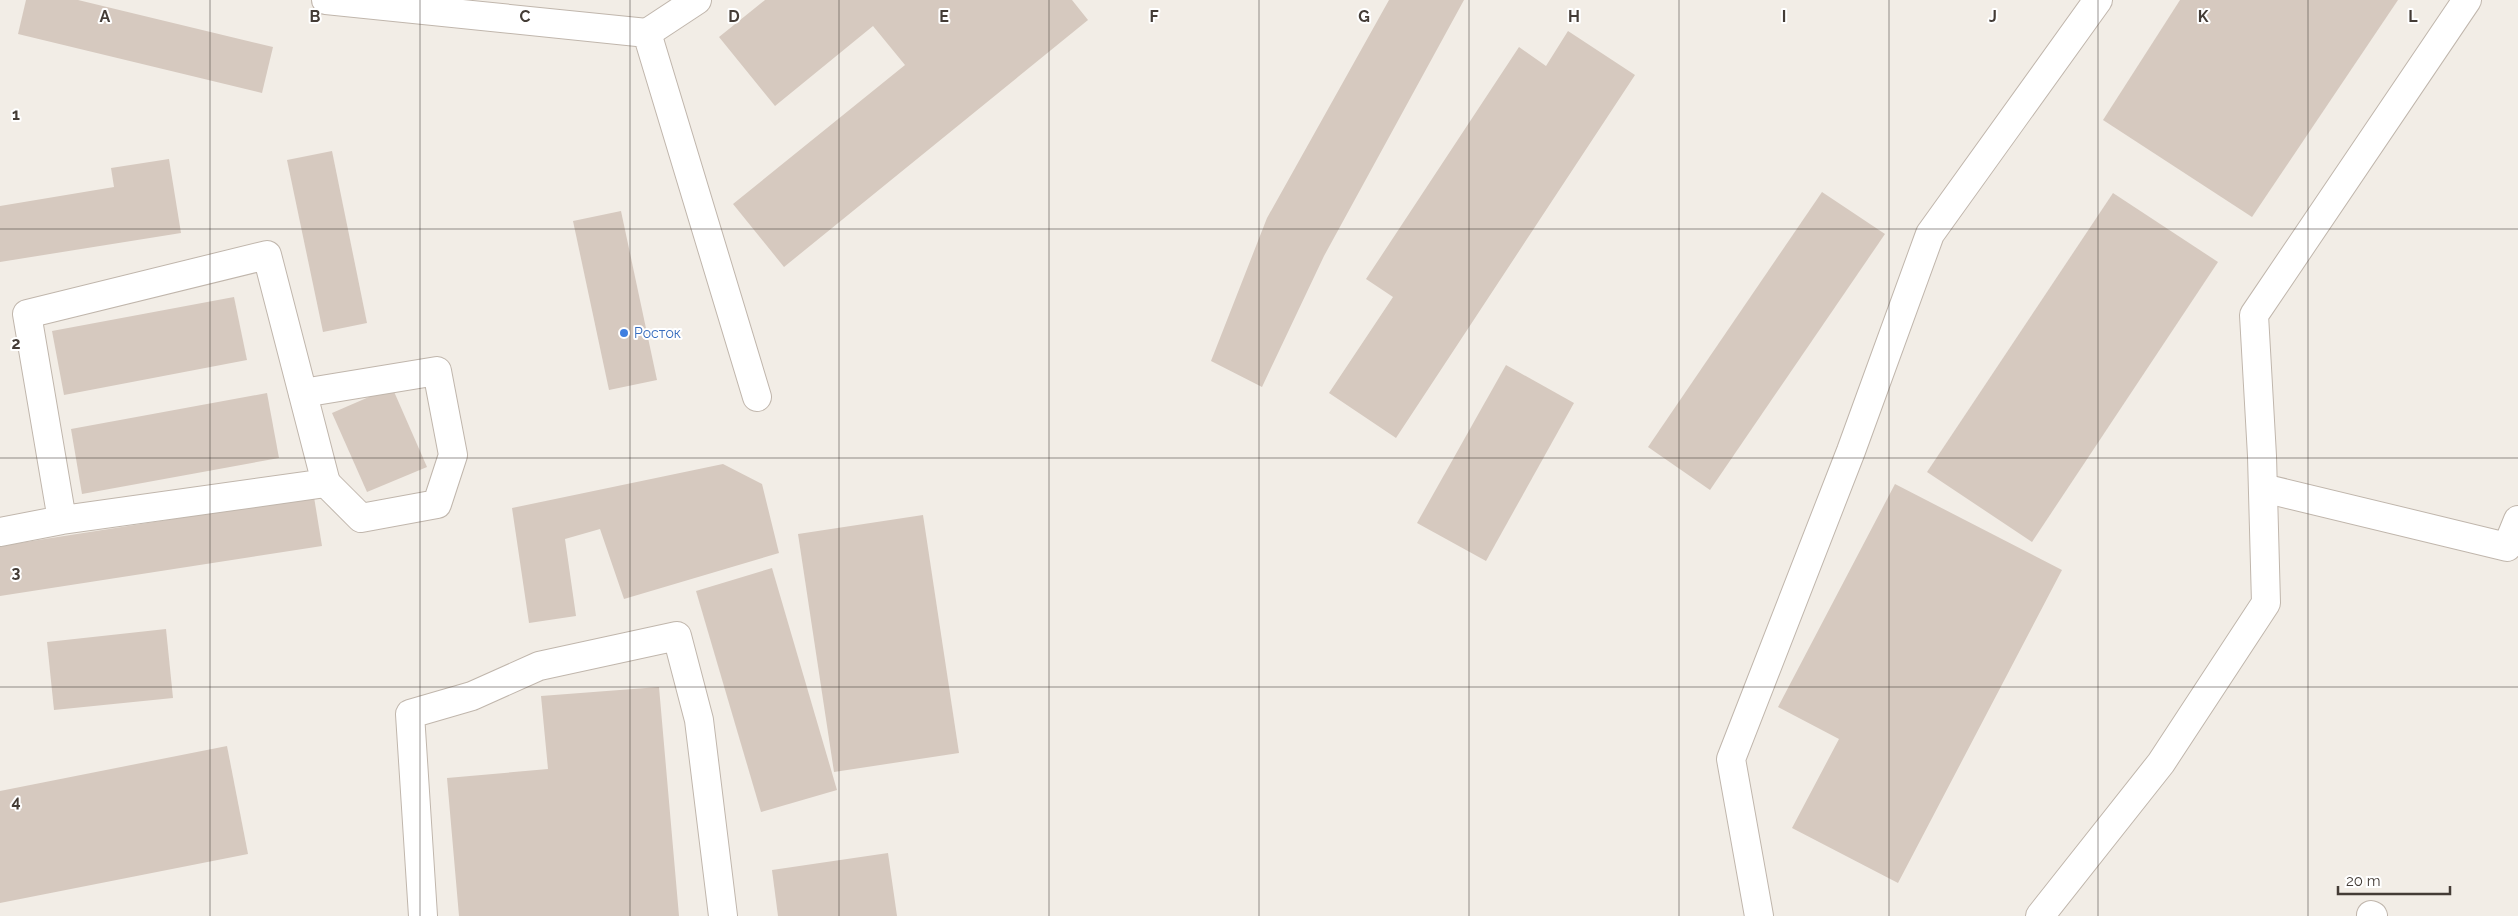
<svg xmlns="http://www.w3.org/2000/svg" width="2518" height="916" viewBox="0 0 2518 916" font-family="Raleway,sans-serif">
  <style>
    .building { fill: #d6c9bf }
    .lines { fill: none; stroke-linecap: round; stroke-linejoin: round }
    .minor-casing { stroke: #c0b6ac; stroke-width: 30 }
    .minor { stroke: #fff; stroke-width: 28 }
    .grid { fill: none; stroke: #443c36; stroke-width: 1; stroke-opacity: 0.55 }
    .shop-dot { fill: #3f7fe0; stroke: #fff; stroke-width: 2 }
    .labels { text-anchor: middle; stroke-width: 4; stroke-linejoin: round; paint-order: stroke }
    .shop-label { font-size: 14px; fill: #366cbe; stroke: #fff; text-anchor: start }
    .grid-label { font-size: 16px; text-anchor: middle; font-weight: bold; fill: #443c36; stroke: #fff; stroke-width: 4; stroke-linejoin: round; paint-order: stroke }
  </style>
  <rect width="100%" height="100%" fill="#f2ede6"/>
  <!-- building -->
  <g class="building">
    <path d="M26 0H78L273 47 262 93 18 34Z"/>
    <path d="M765 0H1072L1088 20 784 267 733 204 905 65 873 26 775 106 719 37Z"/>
    <path d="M1389 0H1464L1324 256 1262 387 1211 361 1267 218Z"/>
    <path d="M2180 0H2398L2252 217 2103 120Z"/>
    <path d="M1568 31 1635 75 1396 438 1329 393 1393 297 1366 279 1519 47 1546 66Z"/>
    <path d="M332 151 367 323 323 332 287 160Z"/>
    <path d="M169 159 181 233 0 262V206L114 187 111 168Z"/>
    <path d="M1822 192 1885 234 1710 490 1648 447Z"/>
    <path d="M2113 193 2218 262 2032 542 1927 472Z"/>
    <path d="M621 211 657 380 609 390 573 221Z"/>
    <path d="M234 297 247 360 64 395 52 331Z"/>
    <path d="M1506 365 1574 403 1486 561 1417 523Z"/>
    <path d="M392 387 427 467 367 492 332 413Z"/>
    <path d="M267 393 279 458 82 494 71 429Z"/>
    <path d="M723 464 762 484 779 553 624 599 600 529 565 539 576 616 529 623 512 508Z"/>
    <path d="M1895 484 2062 570 1898 883 1792 828 1839 739 1778 707Z"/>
    <path d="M314 497 322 546 0 596V546Z"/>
    <path d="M923 515 959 753 834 772 798 534Z"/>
    <path d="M772 568 837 790 761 812 696 591Z"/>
    <path d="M166 629 173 698 54 710 47 642Z"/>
    <path d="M659 687 679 916H459L447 778 548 769 541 696Z"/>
    <path d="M227 746 248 854 0 903V791Z"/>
    <path d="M888 853 897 916H778L772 870Z"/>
  </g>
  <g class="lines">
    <defs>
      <g id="minor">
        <path d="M326 0 647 33 757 397"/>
        <path d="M647 33 697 0"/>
        <path d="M303 393 437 371 453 455 437 504 361 518 326 483"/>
        <path d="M2263 488 2507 547 2518 520"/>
        <path d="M0 532 62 520 27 314 267 255 326 483 62 520"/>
        <path d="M2371 915 2373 916"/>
        <path d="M423 916 410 714 472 696 539 666 677 636 699 720 723 916"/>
        <path d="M1759 916 1731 759 1851 451 1930 234 2098 0"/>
        <path d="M2040 916 2161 763 2266 603 2262 456 2254 315 2467 0"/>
      </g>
    </defs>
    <!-- minor casing -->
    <use href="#minor" class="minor-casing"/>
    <!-- minor -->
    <use href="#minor" class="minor"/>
  </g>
  <!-- grid -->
  <path class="grid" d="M210 0V916M420 0V916M630 0V916M839 0V916M1049 0V916M1259 0V916M1469 0V916M1679 0V916M1889 0V916M2098 0V916M2308 0V916M0 229H2518M0 458H2518M0 687H2518"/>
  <!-- markers -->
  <circle class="shop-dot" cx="624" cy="333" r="5"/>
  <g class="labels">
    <!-- shop labels -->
    <g class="shop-label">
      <text x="634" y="338">Росток</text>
    </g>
  </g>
  <g class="grid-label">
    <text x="105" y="22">A</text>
    <text x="315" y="22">B</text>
    <text x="525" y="22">C</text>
    <text x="734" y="22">D</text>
    <text x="944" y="22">E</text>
    <text x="1154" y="22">F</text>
    <text x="1364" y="22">G</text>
    <text x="1574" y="22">H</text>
    <text x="1784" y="22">I</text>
    <text x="1993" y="22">J</text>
    <text x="2203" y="22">K</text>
    <text x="2413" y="22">L</text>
    <text x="16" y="120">1</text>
    <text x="16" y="349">2</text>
    <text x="16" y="578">3</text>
    <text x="16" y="807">4</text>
  </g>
  <!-- scale -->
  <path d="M2338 886v8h112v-8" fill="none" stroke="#443c36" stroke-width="2.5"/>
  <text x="2346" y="886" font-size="15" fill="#443c36" stroke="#ffffff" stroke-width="4" paint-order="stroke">20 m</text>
</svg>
